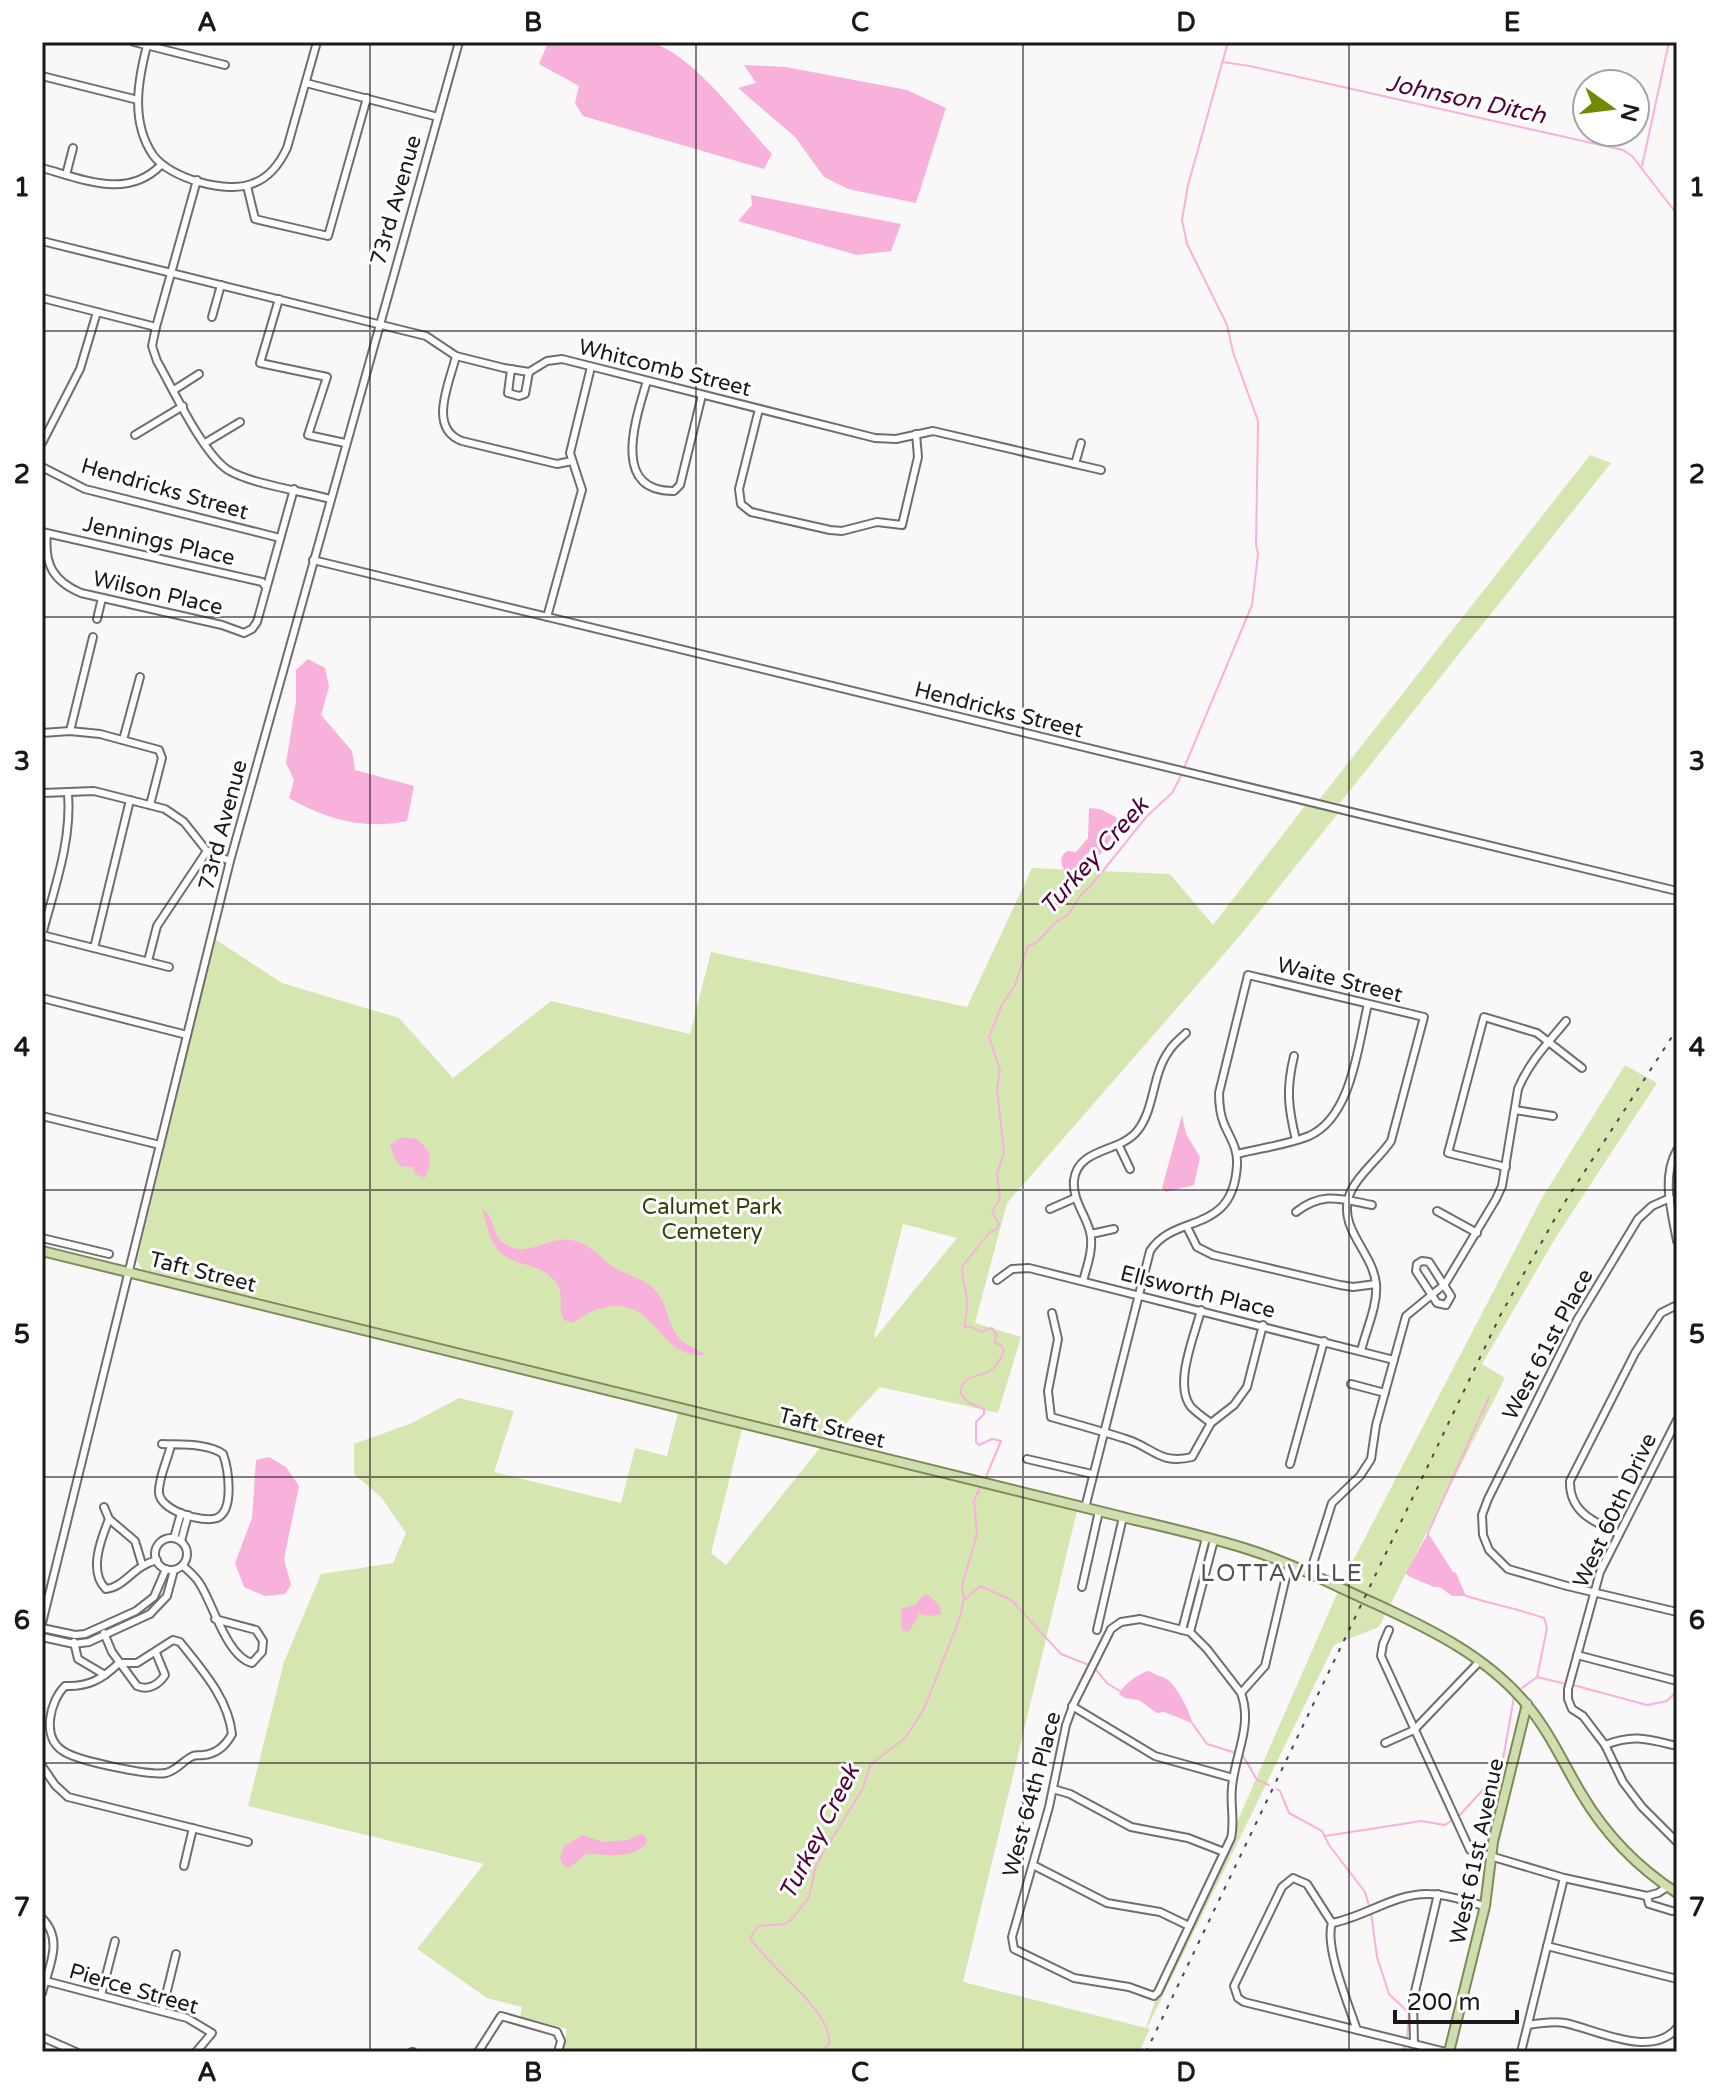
<svg xmlns="http://www.w3.org/2000/svg" width="1719" height="2094" viewBox="0 0 1719 2094" font-family="'Varela Round',sans-serif">
  <style>
    .green { fill: #d5e6b1; fill-rule: evenodd }
    .water { fill: #f8b1da }
    .lines { fill: none; stroke-linecap: round; stroke-linejoin: round }
    .stream { stroke: #f8b1da; stroke-width: 2 }
    .minor-casing { stroke: #706d6f; stroke-width: 10 }
    .major-casing { stroke: #7c8b58; stroke-width: 12 }
    .minor { stroke: #fff; stroke-width: 6 }
    .major { stroke: #d0deaf; stroke-width: 8 }
    .rail { stroke: #494848; stroke-width: 2; stroke-dasharray: 4 8; stroke-linecap: butt }
    .grid { fill: none; stroke: #1a1919; stroke-width: 2; stroke-opacity: 0.55 }
    .labels { text-anchor: middle; stroke-width: 6; stroke-linejoin: round; paint-order: stroke }
    .street-label { font-size: 22px; fill: #1a1919; stroke: #fff }
    .park-label { font-size: 22px; fill: #333f0a; stroke: #fff }
    .water-label { font-size: 24px; font-style: italic; fill: #50003a; stroke: #fff }
    .neighbourhood-label { font-size: 24px; letter-spacing: 2px; fill: #545152; stroke: #fff }
    .neatline { fill: none; stroke: #1a1919; stroke-width: 3 }
    .grid-label { font-size: 26px; text-anchor: middle; font-weight: bold; fill: #1a1919 }
  </style>
  <rect width="100%" height="100%" fill="#faf7f9"/>
  <!-- green -->
  <g class="green">
    <path d="M1590 455 1611 463 1340 803 1319 800Z"/>
    <path d="M1308 802 1340 811 1238 938 1007 1203 975 1323 1021 1337 998 1413 880 1387 832 1438 810 1434 142 1269 137 1261 215 939 282 983 399 1018 453 1078 551 1001 690 1034 711 952 967 1007 1032 868 1170 874 1213 925ZM903 1224 957 1238 875 1338 874 1337Z"/>
    <path d="M1625 1065 1657 1083 1556 1237 1482 1364 1505 1378 1379 1627 1334 1645 1147 2028 1150 2029 1139 2052H562L567 2029 520 2017 522 2007 487 1998 417 1949 484 1864 248 1806 284 1662 321 1574 393 1563 406 1533 381 1497 354 1474V1444L412 1423 459 1398 514 1411 494 1472 621 1503 635 1448 667 1456 679 1409 743 1425 711 1553 726 1565 820 1448 1077 1511 963 1982 1146 2028 1158 1992 1224 1852 1343 1580 1542 1198Z"/>
  </g>
  <!-- water -->
  <g class="water">
    <path d="M553 42C578 42 631 37 652 43 693 54 742 122 772 154L764 169 583 116 575 103 579 86 539 64 547 45Z"/>
    <path d="M744 65 786 67 907 90 946 108 916 203 848 189 824 177 795 137 738 88 756 83Z"/>
    <path d="M751 195 901 224 891 251 857 255 738 221 752 205Z"/>
    <path d="M308 659 325 668 329 687 321 715 352 751 355 770 414 786 407 821C364 830 327 820 289 798L294 780 286 763 296 701V670Z"/>
    <path d="M1089 808 1100 809 1116 817 1118 827 1102 853 1098 855 1090 852 1085 855 1087 866 1082 873 1066 872C1060 865 1059 855 1068 851L1076 852 1088 838Z"/>
    <path d="M1182 1115 1186 1134 1200 1157 1194 1185 1166 1192 1162 1188Z"/>
    <path d="M402 1137 417 1139C433 1152 432 1161 425 1178L415 1174 413 1167H402L395 1159 390 1145Z"/>
    <path d="M482 1209C496 1217 491 1236 505 1244 529 1259 547 1236 571 1240 589 1243 599 1256 612 1266 628 1278 644 1275 659 1295 667 1307 668 1322 676 1334 683 1345 697 1348 705 1355 654 1359 658 1289 595 1310 587 1313 580 1320 572 1323L564 1320C555 1305 568 1295 553 1279 539 1264 519 1266 503 1255 491 1247 486 1222 482 1209Z"/>
    <path d="M269 1457 286 1467 299 1486 284 1559 291 1585 285 1594 265 1596 244 1587 235 1563 252 1518 256 1460Z"/>
    <path d="M1428 1533 1453 1572 1456 1573 1466 1596H1452L1440 1587H1434L1408 1576 1406 1573Z"/>
    <path d="M928 1595 940 1606 941 1614 930 1616 919 1614 909 1632 902 1630 901 1608 915 1605 923 1596Z"/>
    <path d="M1149 1671C1155 1675 1161 1676 1167 1679 1176 1685 1192 1715 1192 1723L1164 1712 1157 1713 1139 1700 1125 1698 1119 1694C1122 1686 1140 1672 1149 1671Z"/>
    <path d="M642 1834 647 1840 645 1845C627 1860 607 1854 586 1854L569 1868 563 1865 560 1858 564 1846 583 1835 602 1842 628 1840Z"/>
  </g>
  <g class="lines">
    <!-- stream -->
    <g class="stream">
      <path d="M1222 62 1250 66 1623 150 1632 156 1677 214"/>
      <path d="M1642 166 1669 42"/>
      <path d="M1184 768 1252 605 1258 554 1256 545 1258 421 1233 352 1227 325 1187 244 1182 220 1188 185 1228 42"/>
      <path d="M985 1479 1001 1441 992 1439 979 1445 976 1442V1422L984 1414V1409L969 1403 960 1393C963 1373 978 1379 991 1370 997 1366 1001 1358 1004 1352L1001 1345 995 1343 996 1334 992 1328 981 1332 972 1327H965C964 1320 967 1315 967 1307 968 1294 962 1281 962 1267L989 1233 997 1229 999 1224 992 1211 1000 1199 997 1174 1004 1152 997 1089 1000 1070 989 1037 1002 1005 1015 985 1028 946 1036 943 1057 921 1068 915 1083 892 1090 887 1147 816 1172 793 1182 774"/>
      <path d="M1428 1533 1489 1397"/>
      <path d="M1466 1596C1492 1604 1519 1609 1544 1618L1547 1628 1537 1677"/>
      <path d="M965 1599 980 1586 1011 1600 1061 1654 1089 1665"/>
      <path d="M1095 1669 1108 1684 1120 1691"/>
      <path d="M1573 1685 1647 1705 1667 1701 1677 1691"/>
      <path d="M1522 1688 1537 1677 1566 1684"/>
      <path d="M1192 1723 1207 1744 1236 1753"/>
      <path d="M1242 1754 1257 1780 1269 1785"/>
      <path d="M1277 1789 1280 1791 1289 1813 1322 1831 1329 1845 1365 1892 1369 1906"/>
      <path d="M1458 1817 1501 1770 1514 1697"/>
      <path d="M1325 1836 1421 1821 1445 1825 1452 1820"/>
      <path d="M1371 1913 1377 1957 1389 1994 1409 2013 1407 2039"/>
      <path d="M820 2052 829 2044C834 2013 768 1966 750 1938L758 1926 785 1924 791 1920 809 1897 816 1865 863 1788 870 1765 905 1738 924 1709 960 1617 964 1599 962 1585 977 1534 974 1501 981 1485"/>
      <path d="M1402 2052 1405 2045"/>
    </g>
    <defs>
      <g id="minor">
        <path d="M134 42 225 65"/>
        <path d="M148 42C138 79 130 121 153 155 169 178 228 195 254 183 270 177 280 163 287 148L317 42"/>
        <path d="M42 76 138 100"/>
        <path d="M306 83 438 117"/>
        <path d="M42 168C83 179 127 200 161 165"/>
        <path d="M66 175 73 148"/>
        <path d="M197 180 156 327 152 346 157 361C173 389 203 454 228 470 251 484 302 491 330 499"/>
        <path d="M247 186 255 219 328 236 367 98"/>
        <path d="M42 241 426 336 456 356 504 368 529 372 547 361 562 359 875 438 896 439 933 431 1101 470"/>
        <path d="M42 298 156 327"/>
        <path d="M279 299 260 363 327 377 308 435 345 443"/>
        <path d="M212 317 221 285"/>
        <path d="M456 356C450 382 427 428 462 441L557 464 572 461"/>
        <path d="M511 369 508 393 519 396 525 394 529 372"/>
        <path d="M647 381C636 418 610 492 674 491L680 485 702 395"/>
        <path d="M174 390 199 374"/>
        <path d="M759 409 739 489 741 504 751 512 830 530 842 531 877 522 902 525 918 457 916 434"/>
        <path d="M135 435 183 406"/>
        <path d="M42 443 80 369 97 312"/>
        <path d="M205 443 240 422"/>
        <path d="M1075 464 1081 443"/>
        <path d="M42 467 85 489 280 538"/>
        <path d="M42 532 262 582 266 587"/>
        <path d="M47 534C44 564 53 581 81 593L222 625 244 633 252 629 257 622 294 489"/>
        <path d="M313 560 1677 891"/>
        <path d="M547 617 582 490 570 453 591 367"/>
        <path d="M97 619 102 598"/>
        <path d="M70 731 93 637"/>
        <path d="M42 733 70 731 100 734 159 750 162 758 150 805"/>
        <path d="M123 740 140 677"/>
        <path d="M42 793 94 791 165 809 184 822 207 851 230 861"/>
        <path d="M42 935C54 889 72 841 68 793"/>
        <path d="M42 935 169 967"/>
        <path d="M94 948 130 800"/>
        <path d="M148 961 157 926 207 851"/>
        <path d="M42 998 187 1035"/>
        <path d="M1294 1056C1286 1089 1288 1107 1296 1140"/>
        <path d="M1515 1110 1553 1116"/>
        <path d="M42 1116 160 1145"/>
        <path d="M1119 1146 1130 1169"/>
        <path d="M1677 1150C1661 1177 1672 1213 1677 1241"/>
        <path d="M1237 1154C1260 1148 1287 1145 1309 1136 1352 1117 1358 1045 1368 1004"/>
        <path d="M1506 1167 1448 1153 1484 1017 1537 1033 1582 1068"/>
        <path d="M1670 1198 1652 1206 1638 1219 1577 1320 1488 1499 1482 1515 1483 1535 1489 1550 1508 1569 1567 1586 1677 1612"/>
        <path d="M1050 1209 1075 1198"/>
        <path d="M1437 1211 1477 1233"/>
        <path d="M1296 1212C1323 1191 1341 1199 1372 1205"/>
        <path d="M1187 1227 1197 1247 1213 1255 1340 1285 1353 1287 1376 1284"/>
        <path d="M1091 1234 1114 1229"/>
        <path d="M42 1238 109 1254"/>
        <path d="M1422 1261 1429 1262 1451 1296 1446 1305 1437 1303 1416 1271 1417 1264Z"/>
        <path d="M997 1280 1012 1269 1029 1268 1394 1360"/>
        <path d="M1083 1281C1087 1266 1094 1248 1090 1232 1086 1215 1072 1200 1074 1180 1078 1147 1121 1153 1138 1130 1155 1108 1152 1074 1169 1051 1173 1044 1180 1039 1186 1033"/>
        <path d="M1201 1310C1195 1335 1173 1384 1191 1407 1197 1413 1204 1418 1211 1423"/>
        <path d="M1052 1313 1058 1339 1048 1391 1051 1417C1076 1424 1101 1431 1126 1439 1153 1447 1159 1465 1192 1457L1211 1423 1234 1405 1247 1387 1263 1325"/>
        <path d="M1351 1384 1385 1393"/>
        <path d="M1677 1420 1600 1572 1568 1689V1699L1572 1709 1583 1716 1605 1745 1623 1782 1642 1807 1677 1842"/>
        <path d="M162 1444C181 1445 208 1443 223 1454 228 1468 235 1510 217 1518 202 1523 161 1511 159 1493 158 1479 168 1459 171 1445"/>
        <path d="M1027 1459 1092 1474"/>
        <path d="M1290 1464 1324 1341"/>
        <path d="M104 1507 109 1519 135 1541 142 1564"/>
        <path d="M1085 1508 1150 1251C1175 1212 1233 1236 1237 1165 1238 1148 1230 1138 1224 1124 1220 1114 1219 1103 1219 1093L1248 975 1424 1017 1391 1141C1379 1159 1356 1176 1349 1196 1338 1229 1373 1252 1376 1284 1378 1305 1366 1330 1361 1351"/>
        <path d="M109 1519C101 1539 88 1572 106 1589 125 1587 133 1566 157 1560"/>
        <path d="M1619 1534C1594 1522 1569 1512 1570 1481L1635 1353 1661 1313 1677 1305"/>
        <circle cx="171" cy="1554" r="16"/>
        <path d="M174 1538 181 1513"/>
        <path d="M181 1541 188 1515"/>
        <path d="M183 1566C189 1571 196 1577 200 1584 213 1604 227 1657 252 1663L262 1652 263 1641 256 1630 215 1619"/>
        <path d="M1310 1573 1332 1503 1360 1476 1371 1459 1376 1425 1406 1316 1445 1284 1496 1199 1502 1186 1518 1089C1529 1062 1548 1043 1566 1021"/>
        <path d="M1082 1587 1099 1511"/>
        <path d="M42 1623 230 861 459 42"/>
        <path d="M42 1628 75 1635 85 1634 136 1611 154 1597 166 1569"/>
        <path d="M1097 1630 1123 1517"/>
        <path d="M1182 1630 1206 1538"/>
        <path d="M1389 1630 1383 1644 1381 1656 1470 1850 1564 1878 1647 1896 1658 1893 1667 1887"/>
        <path d="M1190 1632 1214 1540"/>
        <path d="M104 1633 112 1652 137 1686C149 1691 159 1684 165 1675L156 1653"/>
        <path d="M42 1637 74 1644 89 1642 150 1614 167 1596 174 1570"/>
        <path d="M173 1640 180 1642C202 1670 228 1698 232 1734 226 1745 217 1754 203 1755 198 1756 196 1754 191 1757 182 1762 177 1770 166 1773 149 1776 78 1761 63 1751 41 1737 50 1701 65 1686 89 1687 102 1679 119 1663H137Z"/>
        <path d="M74 1642 78 1659 105 1675"/>
        <path d="M1577 1655 1677 1681"/>
        <path d="M1241 1693 1207 1649 1190 1632 1140 1619 1121 1622 1111 1629 1074 1703 1066 1725 1049 1807 1012 1937 1014 1949 1074 1978 1129 1987 1154 1996 1158 1992 1231 1838C1235 1821 1230 1805 1232 1787 1235 1754 1253 1726 1241 1693L1265 1666 1289 1564"/>
        <path d="M1072 1706 1155 1756 1233 1778"/>
        <path d="M1385 1743 1414 1730 1480 1661"/>
        <path d="M1605 1745C1634 1734 1647 1739 1677 1746"/>
        <path d="M42 1766 55 1785 68 1797 248 1842"/>
        <path d="M1053 1789 1070 1794 1131 1827 1188 1838 1224 1852"/>
        <path d="M1033 1865 1107 1903 1160 1912 1189 1926"/>
        <path d="M184 1866 193 1828"/>
        <path d="M1647 1896 1649 1904 1672 1911"/>
        <path d="M42 1918C64 1940 49 1966 42 1993"/>
        <path d="M1332 1923C1365 1917 1395 1893 1429 1894 1448 1894 1467 1902 1485 1906"/>
        <path d="M1547 1946 1677 1979"/>
        <path d="M42 1980 187 2018 212 2033 196 2052"/>
        <path d="M101 1995 115 1941"/>
        <path d="M162 2011 176 1954"/>
        <path d="M1528 2025C1540 2023 1553 2021 1565 2023 1598 2030 1651 2059 1677 2028"/>
        <path d="M1357 2030C1349 2006 1324 1946 1332 1923L1307 1884 1293 1878 1282 1887 1234 1986 1238 1998 1244 2002 1446 2052"/>
        <path d="M42 2037 76 2052"/>
        <path d="M1414 2044 1413 2000 1438 1894"/>
        <path d="M412 2052H413"/>
        <path d="M478 2052 501 2016 557 2032 561 2041 558 2052"/>
        <path d="M1521 2052 1564 1878"/>
      </g>
      <g id="major">
        <path d="M42 1251 1123 1517C1164 1527 1206 1536 1247 1549 1292 1563 1333 1585 1376 1604 1430 1629 1488 1657 1527 1705 1549 1731 1563 1763 1581 1793 1605 1834 1637 1867 1677 1893"/>
        <path d="M1449 2052 1485 1906 1493 1842 1527 1704"/>
      </g>
    </defs>
    <!-- minor casing -->
    <use href="#minor" class="minor-casing"/>
    <!-- major casing -->
    <use href="#major" class="major-casing"/>
    <!-- minor -->
    <use href="#minor" class="minor"/>
    <!-- major -->
    <use href="#major" class="major"/>
    <!-- rail -->
    <path class="rail" d="M1146 2052 1501 1314 1561 1208 1677 1029"/>
  </g>
  <!-- grid -->
  <path class="grid" d="M370 42V2052M696 42V2052M1023 42V2052M1349 42V2052M42 331H1677M42 617H1677M42 904H1677M42 1190H1677M42 1477H1677M42 1763H1677"/>
  <g class="labels">
    <!-- street labels -->
    <g class="street-label">
      <text transform="translate(395 200) rotate(-74)" y="8">73rd Avenue</text>
      <text transform="translate(665 367) rotate(14)" y="8">Whitcomb Street</text>
      <text transform="translate(165 488) rotate(16)" y="8">Hendricks Street</text>
      <text transform="translate(159 540) rotate(13)" y="8">Jennings Place</text>
      <text transform="translate(158 592) rotate(13)" y="8">Wilson Place</text>
      <text transform="translate(999 709) rotate(14)" y="8">Hendricks Street</text>
      <text transform="translate(222 825) rotate(-75)" y="8">73rd Avenue</text>
      <text transform="translate(1340 979) rotate(14)" y="8">Waite Street</text>
      <text transform="translate(203 1271) rotate(14)" y="8">Taft Street</text>
      <text transform="translate(1198 1291) rotate(14)" y="8">Ellsworth Place</text>
      <text transform="translate(1547 1344) rotate(-62)" y="8">West 61st Place</text>
      <text transform="translate(832 1427) rotate(14)" y="8">Taft Street</text>
      <text transform="translate(1614 1510) rotate(-65)" y="8">West 60th Drive</text>
      <text transform="translate(1031 1794) rotate(-75)" y="8">West 64th Place</text>
      <text transform="translate(1476 1851) rotate(-78)" y="8">West 61st Avenue</text>
      <text transform="translate(134 1988) rotate(16)" y="8">Pierce Street</text>
    </g>
    <!-- park labels -->
    <g class="park-label">
      <text x="712" y="1214">Calumet Park<tspan x="712" dy="25">Cemetery</tspan></text>
    </g>
    <!-- water labels -->
    <g class="water-label">
      <text transform="translate(1466 99) rotate(12)" y="8">Johnson Ditch</text>
      <text transform="translate(1094 856) rotate(-48)" y="8">Turkey Creek</text>
      <text transform="translate(819 1832) rotate(-63)" y="8">Turkey Creek</text>
    </g>
    <!-- neighbourhood labels -->
    <g class="neighbourhood-label">
      <text x="1282" y="1581">LOTTAVILLE</text>
    </g>
  </g>
  <!-- border -->
  <rect width="1719" height="2094" fill="none" stroke="#ffffff" stroke-width="88"/>
  <!-- north arrow -->
  <g transform="translate(1611 108) rotate(104)"><circle r="38" fill="#ffffff" stroke="#a3a3a3" stroke-width="2"/>
  <path d="M0-6L14 30L0 20L-14 30Z" fill="#6f8a00"/>
  <text y="-12" font-size="22" font-weight="bold" text-anchor="middle" fill="#1a1919">N</text>
  </g>
  <!-- scale -->
  <path d="M1395 2010v12h122v-12" fill="none" stroke="#1a1919" stroke-width="4"/>
  <text x="1407" y="2010" font-size="24" fill="#1a1919" stroke="#ffffff" stroke-width="6" paint-order="stroke">200 m</text>
  <rect x="44" y="44" width="1631" height="2006" class="neatline"/>
  <g class="grid-label">
    <text x="207" y="31">A</text>
    <text x="533" y="31">B</text>
    <text x="860" y="31">C</text>
    <text x="1186" y="31">D</text>
    <text x="1512" y="31">E</text>
    <text x="22" y="196">1</text>
    <text x="1697" y="196">1</text>
    <text x="22" y="483">2</text>
    <text x="1697" y="483">2</text>
    <text x="22" y="770">3</text>
    <text x="1697" y="770">3</text>
    <text x="22" y="1056">4</text>
    <text x="1697" y="1056">4</text>
    <text x="22" y="1343">5</text>
    <text x="1697" y="1343">5</text>
    <text x="22" y="1629">6</text>
    <text x="1697" y="1629">6</text>
    <text x="22" y="1916">7</text>
    <text x="1697" y="1916">7</text>
    <text x="207" y="2081">A</text>
    <text x="533" y="2081">B</text>
    <text x="860" y="2081">C</text>
    <text x="1186" y="2081">D</text>
    <text x="1512" y="2081">E</text>
  </g>
</svg>
